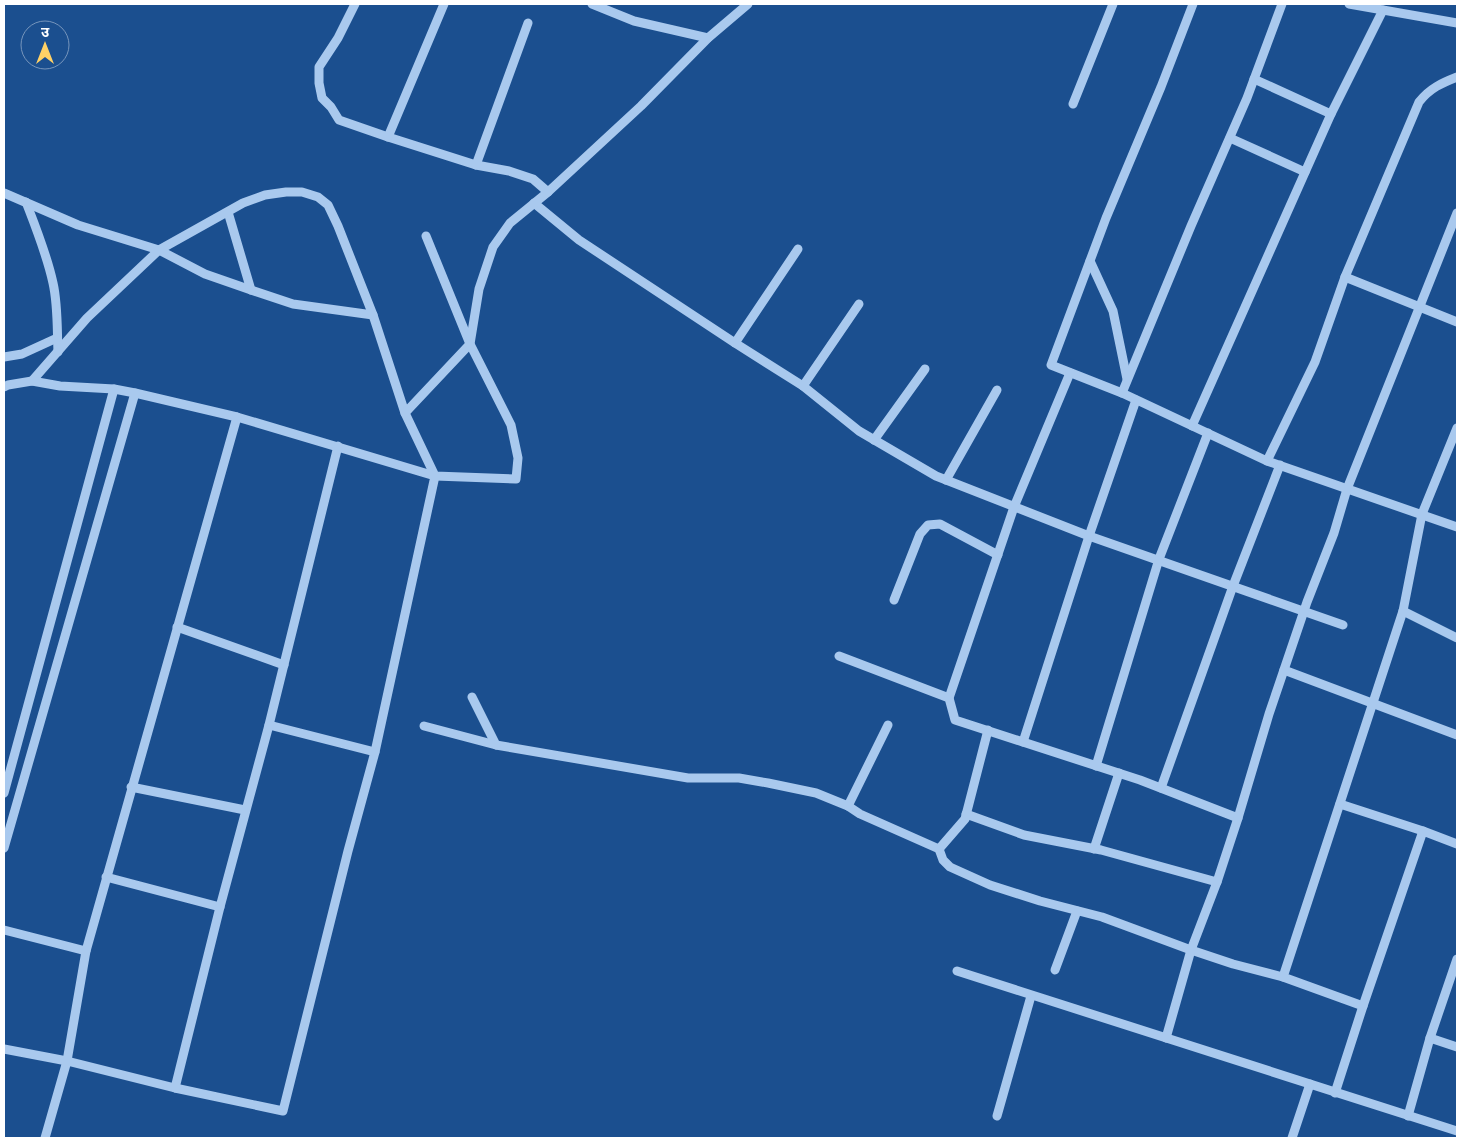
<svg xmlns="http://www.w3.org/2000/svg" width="1461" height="1142" viewBox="0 0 1461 1142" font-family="'PT Sans','Noto Sans Devanagari',sans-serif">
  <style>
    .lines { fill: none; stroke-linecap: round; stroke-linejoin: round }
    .minor { stroke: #a9c9ee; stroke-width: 9 }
  </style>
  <rect width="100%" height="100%" fill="#1b4f8f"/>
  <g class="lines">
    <!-- minor -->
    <g class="minor">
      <path d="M355 4 338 38 319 67V83L322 98 331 107 339 120 388 137 476 165 509 171 533 179 548 192"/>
      <path d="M592 4 634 21 708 38"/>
      <path d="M1193 4 1161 87 1106 218 1051 365 1122 393 1267 461 1457 527"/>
      <path d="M1349 4 1457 23"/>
      <path d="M1254 79 1331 114"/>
      <path d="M1073 104 1113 4"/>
      <path d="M388 137 444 4"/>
      <path d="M1230 138 1305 172"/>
      <path d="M476 165 528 23"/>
      <path d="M4 193 78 225 159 250 205 274 251 290 293 304 373 315"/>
      <path d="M26 202C36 228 47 255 53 283 58 305 57 329 58 352"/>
      <path d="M534 203 579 240 735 343"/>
      <path d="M228 212 251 290"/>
      <path d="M798 249 735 343 803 386 859 431 936 476 1089 536 1343 625"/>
      <path d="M1090 261 1113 311 1127 379"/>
      <path d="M1345 277 1457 322"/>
      <path d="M4 357 22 354 57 338"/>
      <path d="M32 381 87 318 159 250 243 203 265 195 286 192H302L318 197 328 205 338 226 373 315 405 413 435 476 516 479 518 458 511 425 470 344 426 236"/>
      <path d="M803 386 859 304"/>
      <path d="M4 387 8 385 32 381 60 386 114 389 135 393 237 417 435 476 375 752 348 851 283 1111 175 1088 67 1061 4 1049"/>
      <path d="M1122 393 1191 226 1247 98 1282 4"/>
      <path d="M405 413 470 344 479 289 493 247 510 223 548 192 641 106 708 38 748 4"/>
      <path d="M1192 426 1331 114 1383 10"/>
      <path d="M874 440 925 369"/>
      <path d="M1267 461 1315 362 1345 277 1419 102C1430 88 1442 83 1457 77"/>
      <path d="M946 480 997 390"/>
      <path d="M894 600 920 534 928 525 940 524 998 555"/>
      <path d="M1403 611 1457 638"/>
      <path d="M177 627 284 665"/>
      <path d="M839 656 949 698 955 720 1140 780 1238 818"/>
      <path d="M1284 670 1457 735"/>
      <path d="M472 697 496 745 688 778H739L768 783 816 793 848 806"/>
      <path d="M949 698 1014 507 1070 373"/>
      <path d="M269 725 375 752"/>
      <path d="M888 725 848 806 860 814 939 849 943 860 950 867 990 885 1040 901 1102 917 1191 950 1233 964 1283 977"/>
      <path d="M424 726 496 745"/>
      <path d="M1023 742 1089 536 1136 400"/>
      <path d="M1096 766 1159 559 1208 433"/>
      <path d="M131 787 245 810"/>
      <path d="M1161 788 1233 586 1280 465"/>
      <path d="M4 793 114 389"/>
      <path d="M1340 804 1423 831"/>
      <path d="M966 814 1024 835 1101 850 1217 882"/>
      <path d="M4 848 135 393"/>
      <path d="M939 849 965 819 988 730"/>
      <path d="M1094 849 1119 773"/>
      <path d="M106 877 220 907"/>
      <path d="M4 930 86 951"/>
      <path d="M1055 970 1077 911"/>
      <path d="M957 971 1457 1131"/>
      <path d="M1363 1006 1283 977 1403 611 1422 514 1457 428"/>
      <path d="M1166 1038 1191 950 1217 882 1238 818 1269 714 1307 602 1334 533 1347 489 1457 213"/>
      <path d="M1430 1038 1457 1047"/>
      <path d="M175 1088 220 907 269 725 338 446"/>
      <path d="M1335 1093 1363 1006 1423 831 1457 844"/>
      <path d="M997 1116 1031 996"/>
      <path d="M1408 1116 1430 1038 1457 959"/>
      <path d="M45 1138 67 1061 86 951 237 417"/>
      <path d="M1292 1138 1310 1084"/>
    </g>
  </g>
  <!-- border -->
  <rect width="1461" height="1142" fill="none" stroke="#ffffff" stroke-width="10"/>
  <!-- north arrow -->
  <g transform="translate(45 45)"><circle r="24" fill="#1b4f8f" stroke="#7695bc"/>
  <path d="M0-4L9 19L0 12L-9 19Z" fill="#ffd166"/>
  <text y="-8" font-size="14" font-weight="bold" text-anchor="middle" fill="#ffffff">उ</text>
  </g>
</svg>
